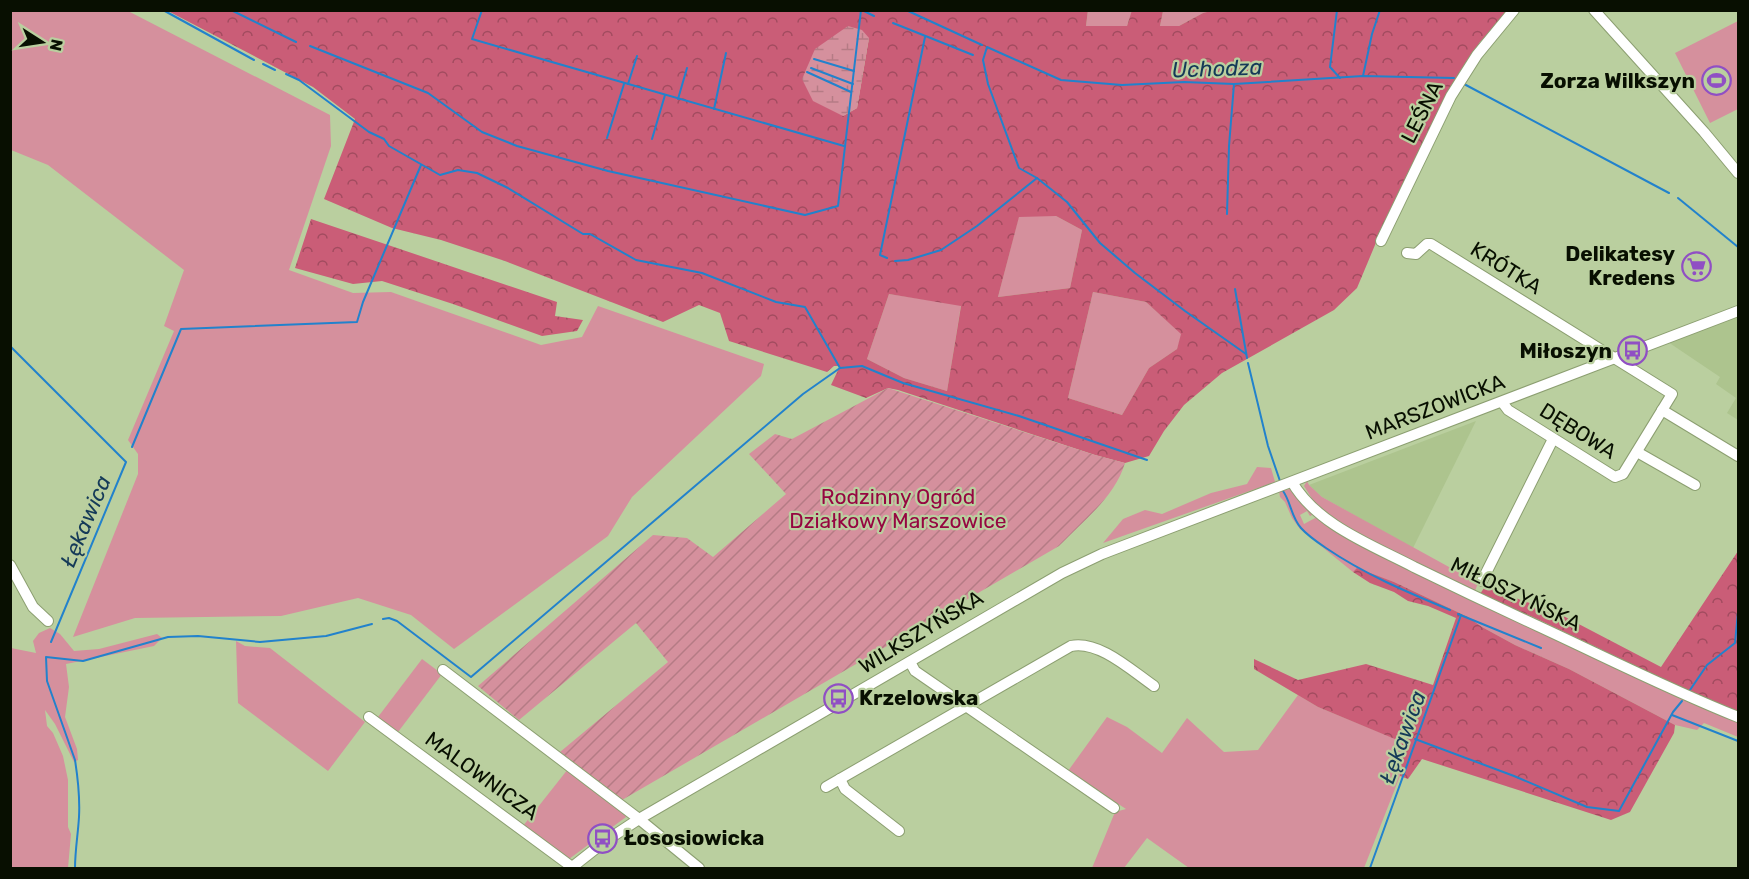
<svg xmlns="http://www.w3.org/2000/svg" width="1749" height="879" viewBox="0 0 1749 879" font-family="Rubik,sans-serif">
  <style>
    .built { fill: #adc48e }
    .green { fill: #d5909d }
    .forest { fill: url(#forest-crowns); fill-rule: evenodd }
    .wetland { fill: url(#wetland-marsh) }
    .garden { fill: url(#garden-furrows) }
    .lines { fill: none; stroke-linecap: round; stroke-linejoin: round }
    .stream { stroke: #2282cc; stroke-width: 2 }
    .minor-casing { stroke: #8c9f71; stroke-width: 12 }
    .minor { stroke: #fff; stroke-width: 10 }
    .labels { text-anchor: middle; stroke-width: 4.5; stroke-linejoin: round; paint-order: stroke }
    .poi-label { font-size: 21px; font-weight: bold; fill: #080f01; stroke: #bacf9f; text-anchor: end }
    .street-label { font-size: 21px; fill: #080f01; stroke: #bacf9f }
    .park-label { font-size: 21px; fill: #960641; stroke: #bacf9f }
    .water-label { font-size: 22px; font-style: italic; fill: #153a58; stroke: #bacf9f }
  </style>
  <defs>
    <pattern id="forest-crowns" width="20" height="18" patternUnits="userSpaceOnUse" patternTransform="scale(1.5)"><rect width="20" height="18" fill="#ca5d77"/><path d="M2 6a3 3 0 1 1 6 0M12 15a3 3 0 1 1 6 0" fill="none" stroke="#a24b5f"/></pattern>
    <pattern id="wetland-marsh" width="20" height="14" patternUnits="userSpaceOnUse" patternTransform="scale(1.5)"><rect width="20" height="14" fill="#d5909d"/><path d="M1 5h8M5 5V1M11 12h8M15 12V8" fill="none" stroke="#b57b85"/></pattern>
    <pattern id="garden-furrows" width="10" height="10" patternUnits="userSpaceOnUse" patternTransform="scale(1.5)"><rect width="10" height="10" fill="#d5909d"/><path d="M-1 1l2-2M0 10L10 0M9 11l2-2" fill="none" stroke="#b57b85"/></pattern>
  </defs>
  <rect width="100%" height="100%" fill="#bacf9f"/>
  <!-- built -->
  <g class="built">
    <path d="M1738 316V420L1727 413 1736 398 1716 384 1720 377 1668 342Z"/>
    <path d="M1476 421 1413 548 1322 497 1309 485Z"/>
  </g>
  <!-- green -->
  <g class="green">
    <path d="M10 11H128L330 115 331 146 289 270 353 293 391 292 541 345 582 337 598 306 764 364 761 376 632 497 608 536 454 649 411 615 358 598 281 616 135 618 73 637 138 474V454L128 440 174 331 164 326 184 270 48 165 11 150Z"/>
    <path d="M1088 11H1132L1127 26H1086Z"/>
    <path d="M1163 11H1215L1203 13 1179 26H1160Z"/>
    <path d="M1738 21V109L1710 123 1675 53Z"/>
    <path d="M1019 216H1056L1082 230 1070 288 998 297Z"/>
    <path d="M1093 292 1146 302 1182 334 1177 349 1149 368 1122 415 1068 398Z"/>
    <path d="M889 294 961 305 947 391 904 378 867 359Z"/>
    <path d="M1257 467 1271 468 1275 482 1103 543 1123 519 1145 510 1162 514 1211 493 1247 484Z"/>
    <path d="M1307 481 1309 485 1322 497 1478 583 1475 591 1383 547 1335 520 1314 502 1304 486Z"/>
    <path d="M1290 489 1314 514 1310 516 1307 511 1300 515 1304 524 1317 517 1738 722V737L1704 723 1697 730 1675 725 1569 669 1515 645 1482 627 1468 617 1394 582 1357 569 1353 572 1300 529 1292 518 1285 502 1280 497 1279 491Z"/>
    <path d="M50 628 60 634 74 651 99 649 157 634 162 638 154 646 66 664 69 687 65 717 77 749 78 760 74 762 55 724 45 710 47 726 53 733 63 756 68 780V827L71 834 68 868H11V648L36 653 33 641 39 633Z"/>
    <path d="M236 641 245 646 270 648 365 722 328 771 238 703Z"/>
    <path d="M422 659 442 674 398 732 378 717Z"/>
    <path d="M1298 695 1318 707 1403 742 1400 776 1364 868H1189L1147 838 1124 868H1092L1115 812 1126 809 1068 771 1107 717 1127 727 1162 753 1187 718 1224 752 1258 750Z"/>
    <path d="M568 769 625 814 626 817 569 859 523 826Z"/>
  </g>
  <!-- forest -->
  <g class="forest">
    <path d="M1088 10 1086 26H1127L1132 10 1163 11 1160 26H1179L1203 13 1215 10 1509 11 1480 42 1454 82 1388 214 1357 288 1334 310 1222 373 1184 405 1164 431 1149 456 1125 463 1095 455 898 390 888 388 866 398 831 385 840 366H834L827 372 729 341 720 313 699 305 663 322 505 261 441 240 392 228 324 199 355 119 313 87 168 11ZM869 38 857 108 843 116ZM1056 216 1082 230 1070 288 998 297 1019 217ZM1093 292 1146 302 1181 334 1177 349 1149 368 1122 415 1068 398ZM889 294 961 306 947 391 904 378 867 359Z"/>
    <path d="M311 219 557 302 555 316 583 320 577 331 542 336 453 304 382 281 353 284 295 268Z"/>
    <path d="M1738 551V712L1709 701 1535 618 1480 594 1486 585 1523 601 1550 609 1661 667Z"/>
    <path d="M1357 568 1394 582 1468 617 1482 627 1515 645 1569 669 1675 725 1674 733 1630 812 1611 820 1422 759 1408 779 1400 776 1402 742 1318 707 1254 669V659L1298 680 1366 664 1433 685 1456 618 1428 606 1408 601 1394 592 1370 583 1353 572Z"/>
  </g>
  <!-- wetland -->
  <path class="wetland" d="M848 26 862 30 869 38 857 108 843 116 813 101 802 79 815 49Z"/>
  <!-- garden -->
  <path class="garden" d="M888 388 1095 455 1125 463C1115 497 1083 521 1059 546L622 800 560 752 668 662 636 623 519 720 478 686 653 535 687 538 713 557 786 494 749 454 775 434 792 439Z"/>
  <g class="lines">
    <!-- stream -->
    <g class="stream">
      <path d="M163 10 254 60"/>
      <path d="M231 10 296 42"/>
      <path d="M482 10 472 39 844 146"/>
      <path d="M862 10 874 16"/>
      <path d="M906 10 982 45"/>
      <path d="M1337 10 1330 67 1340 78"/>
      <path d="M893 23 973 55"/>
      <path d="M310 46 428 93 482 132 517 146 608 171 805 215 838 206 861 10"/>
      <path d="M814 59 854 71"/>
      <path d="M263 64 275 70"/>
      <path d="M811 68 853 84"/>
      <path d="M807 72 851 92"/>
      <path d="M286 74 299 80 369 132 384 139 389 146 440 175 458 170 477 173 508 188 583 234H590L636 260 702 273 776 302 805 307 840 368 862 366 903 383 1019 416 1147 460"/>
      <path d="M1363 76 1372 34 1380 10"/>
      <path d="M628 84 637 56"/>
      <path d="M1464 84 1669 193"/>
      <path d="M678 99 687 68"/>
      <path d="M714 109 726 53"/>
      <path d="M607 138 624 84"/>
      <path d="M652 139 665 95"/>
      <path d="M1678 198 1738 247"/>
      <path d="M1227 214 1229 146 1234 84"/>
      <path d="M887 258 880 255 925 37"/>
      <path d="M895 261 908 260 941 250 977 226 1037 178"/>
      <path d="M1235 289 1247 358"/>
      <path d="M10 346 126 462 51 642"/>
      <path d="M1246 354 1185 311 1135 273 1100 243 1067 202 1037 178 1019 168 988 84 983 60 987 47 1061 80 1122 85 1184 82 1234 84 1363 76 1454 78"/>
      <path d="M1248 363 1268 446 1280 481"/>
      <path d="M132 447 181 329 357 322 363 302 421 165"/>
      <path d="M1283 491C1291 502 1291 517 1301 528 1308 536 1317 542 1326 548 1364 574 1407 592 1450 610"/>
      <path d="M1458 614 1541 648"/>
      <path d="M383 619 389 618 397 621 471 677 803 394 840 368"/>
      <path d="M1690 690 1707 665 1735 643 1738 612"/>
      <path d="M1672 715 1738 741"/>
      <path d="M1415 739 1514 776 1587 807 1619 811 1673 712 1682 701"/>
      <path d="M75 868C75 851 78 834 79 817 80 798 78 779 75 760L47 681 46 657 83 661 168 637 198 636 260 642 326 636 372 624"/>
      <path d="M1370 868 1461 615"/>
    </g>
    <defs>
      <g id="minor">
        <path d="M1594 10 1704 132 1738 173"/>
        <path d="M1381 241 1451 96 1477 55 1514 10"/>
        <path d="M1407 253 1416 254 1427 244H1431L1672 394 1623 474 1615 477 1508 410 1502 402"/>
        <path d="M1662 410 1738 456"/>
        <path d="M1637 452 1695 485"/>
        <path d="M1292 482C1317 525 1372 545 1414 567 1455 587 1497 607 1538 626 1605 657 1670 690 1738 717"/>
        <path d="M10 565 33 607 48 621"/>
        <path d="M1482 581 1553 439"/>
        <path d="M910 662 915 671 1114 808"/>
        <path d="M443 670 639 819 699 868"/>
        <path d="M369 717 572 867"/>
        <path d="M840 779 845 789 899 831"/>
        <path d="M826 787 1071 646C1099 640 1132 671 1154 686"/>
        <path d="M571 868 604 842 639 819 1062 573 1102 554 1738 311"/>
      </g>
    </defs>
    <!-- minor casing -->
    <use href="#minor" class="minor-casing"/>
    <!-- minor -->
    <use href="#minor" class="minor"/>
  </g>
  <!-- icons -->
  <defs>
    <symbol id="stadium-ring" viewBox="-11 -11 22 22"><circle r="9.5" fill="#bacf9f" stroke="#904fc4" stroke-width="1.5"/><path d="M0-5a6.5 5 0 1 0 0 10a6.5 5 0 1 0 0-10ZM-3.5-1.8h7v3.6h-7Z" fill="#904fc4"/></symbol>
    <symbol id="supermarket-ring" viewBox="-11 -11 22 22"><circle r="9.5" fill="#bacf9f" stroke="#904fc4" stroke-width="1.5"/><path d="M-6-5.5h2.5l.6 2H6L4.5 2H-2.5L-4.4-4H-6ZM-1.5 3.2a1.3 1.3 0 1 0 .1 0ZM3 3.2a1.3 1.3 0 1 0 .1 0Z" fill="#904fc4"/></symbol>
    <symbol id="bus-ring" viewBox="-11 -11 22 22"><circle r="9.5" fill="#bacf9f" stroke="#904fc4" stroke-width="1.5"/><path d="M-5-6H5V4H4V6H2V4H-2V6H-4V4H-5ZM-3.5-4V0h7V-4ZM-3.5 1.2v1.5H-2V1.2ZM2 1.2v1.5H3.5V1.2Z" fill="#904fc4"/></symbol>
  </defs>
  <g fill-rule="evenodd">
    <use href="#stadium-ring" x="1700" y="64" width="33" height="33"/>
    <use href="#supermarket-ring" x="1680" y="250" width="33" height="33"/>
    <use href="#bus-ring" x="1616" y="334" width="33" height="33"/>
    <use href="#bus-ring" x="822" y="682" width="33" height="33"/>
    <use href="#bus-ring" x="586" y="822" width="33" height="33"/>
  </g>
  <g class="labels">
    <!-- poi labels -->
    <g class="poi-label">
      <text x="1695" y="88">Zorza Wilkszyn</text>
      <text x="1675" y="261">Delikatesy<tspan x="1675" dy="24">Kredens</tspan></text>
      <text x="1612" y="358">Miłoszyn</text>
      <text x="859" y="705" text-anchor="start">Krzelowska</text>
      <text x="624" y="845" text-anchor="start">Łososiowicka</text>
    </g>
    <!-- street labels -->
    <g class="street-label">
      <text transform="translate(1422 112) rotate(-63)" y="7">LEŚNA</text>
      <text transform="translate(1506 268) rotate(32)" y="7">KRÓTKA</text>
      <text transform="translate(1435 407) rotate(-21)" y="7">MARSZOWICKA</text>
      <text transform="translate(1578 431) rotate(32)" y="7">DĘBOWA</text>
      <text transform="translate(1516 594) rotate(26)" y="7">MIŁOSZYŃSKA</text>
      <text transform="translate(921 632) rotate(-31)" y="7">WILKSZYŃSKA</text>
      <text transform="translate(482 776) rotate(36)" y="7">MALOWNICZA</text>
    </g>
    <!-- park labels -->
    <g class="park-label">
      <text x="898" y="504">Rodzinny Ogród<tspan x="898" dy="24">Działkowy Marszowice</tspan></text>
    </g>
    <!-- water labels -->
    <g class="water-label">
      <text transform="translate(1217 68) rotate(-2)" y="8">Uchodza</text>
      <text transform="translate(85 521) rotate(-67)" y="8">Łękawica</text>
      <text transform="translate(1402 737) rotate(-70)" y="8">Łękawica</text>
    </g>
  </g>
  <!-- border -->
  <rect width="1749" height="879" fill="none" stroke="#080f01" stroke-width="24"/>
  <!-- north arrow -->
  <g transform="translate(42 42) rotate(102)" stroke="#bacf9f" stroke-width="4.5" paint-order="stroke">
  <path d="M0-4.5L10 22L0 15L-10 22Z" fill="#080f01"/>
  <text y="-9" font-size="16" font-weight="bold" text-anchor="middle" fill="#080f01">N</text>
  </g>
</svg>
